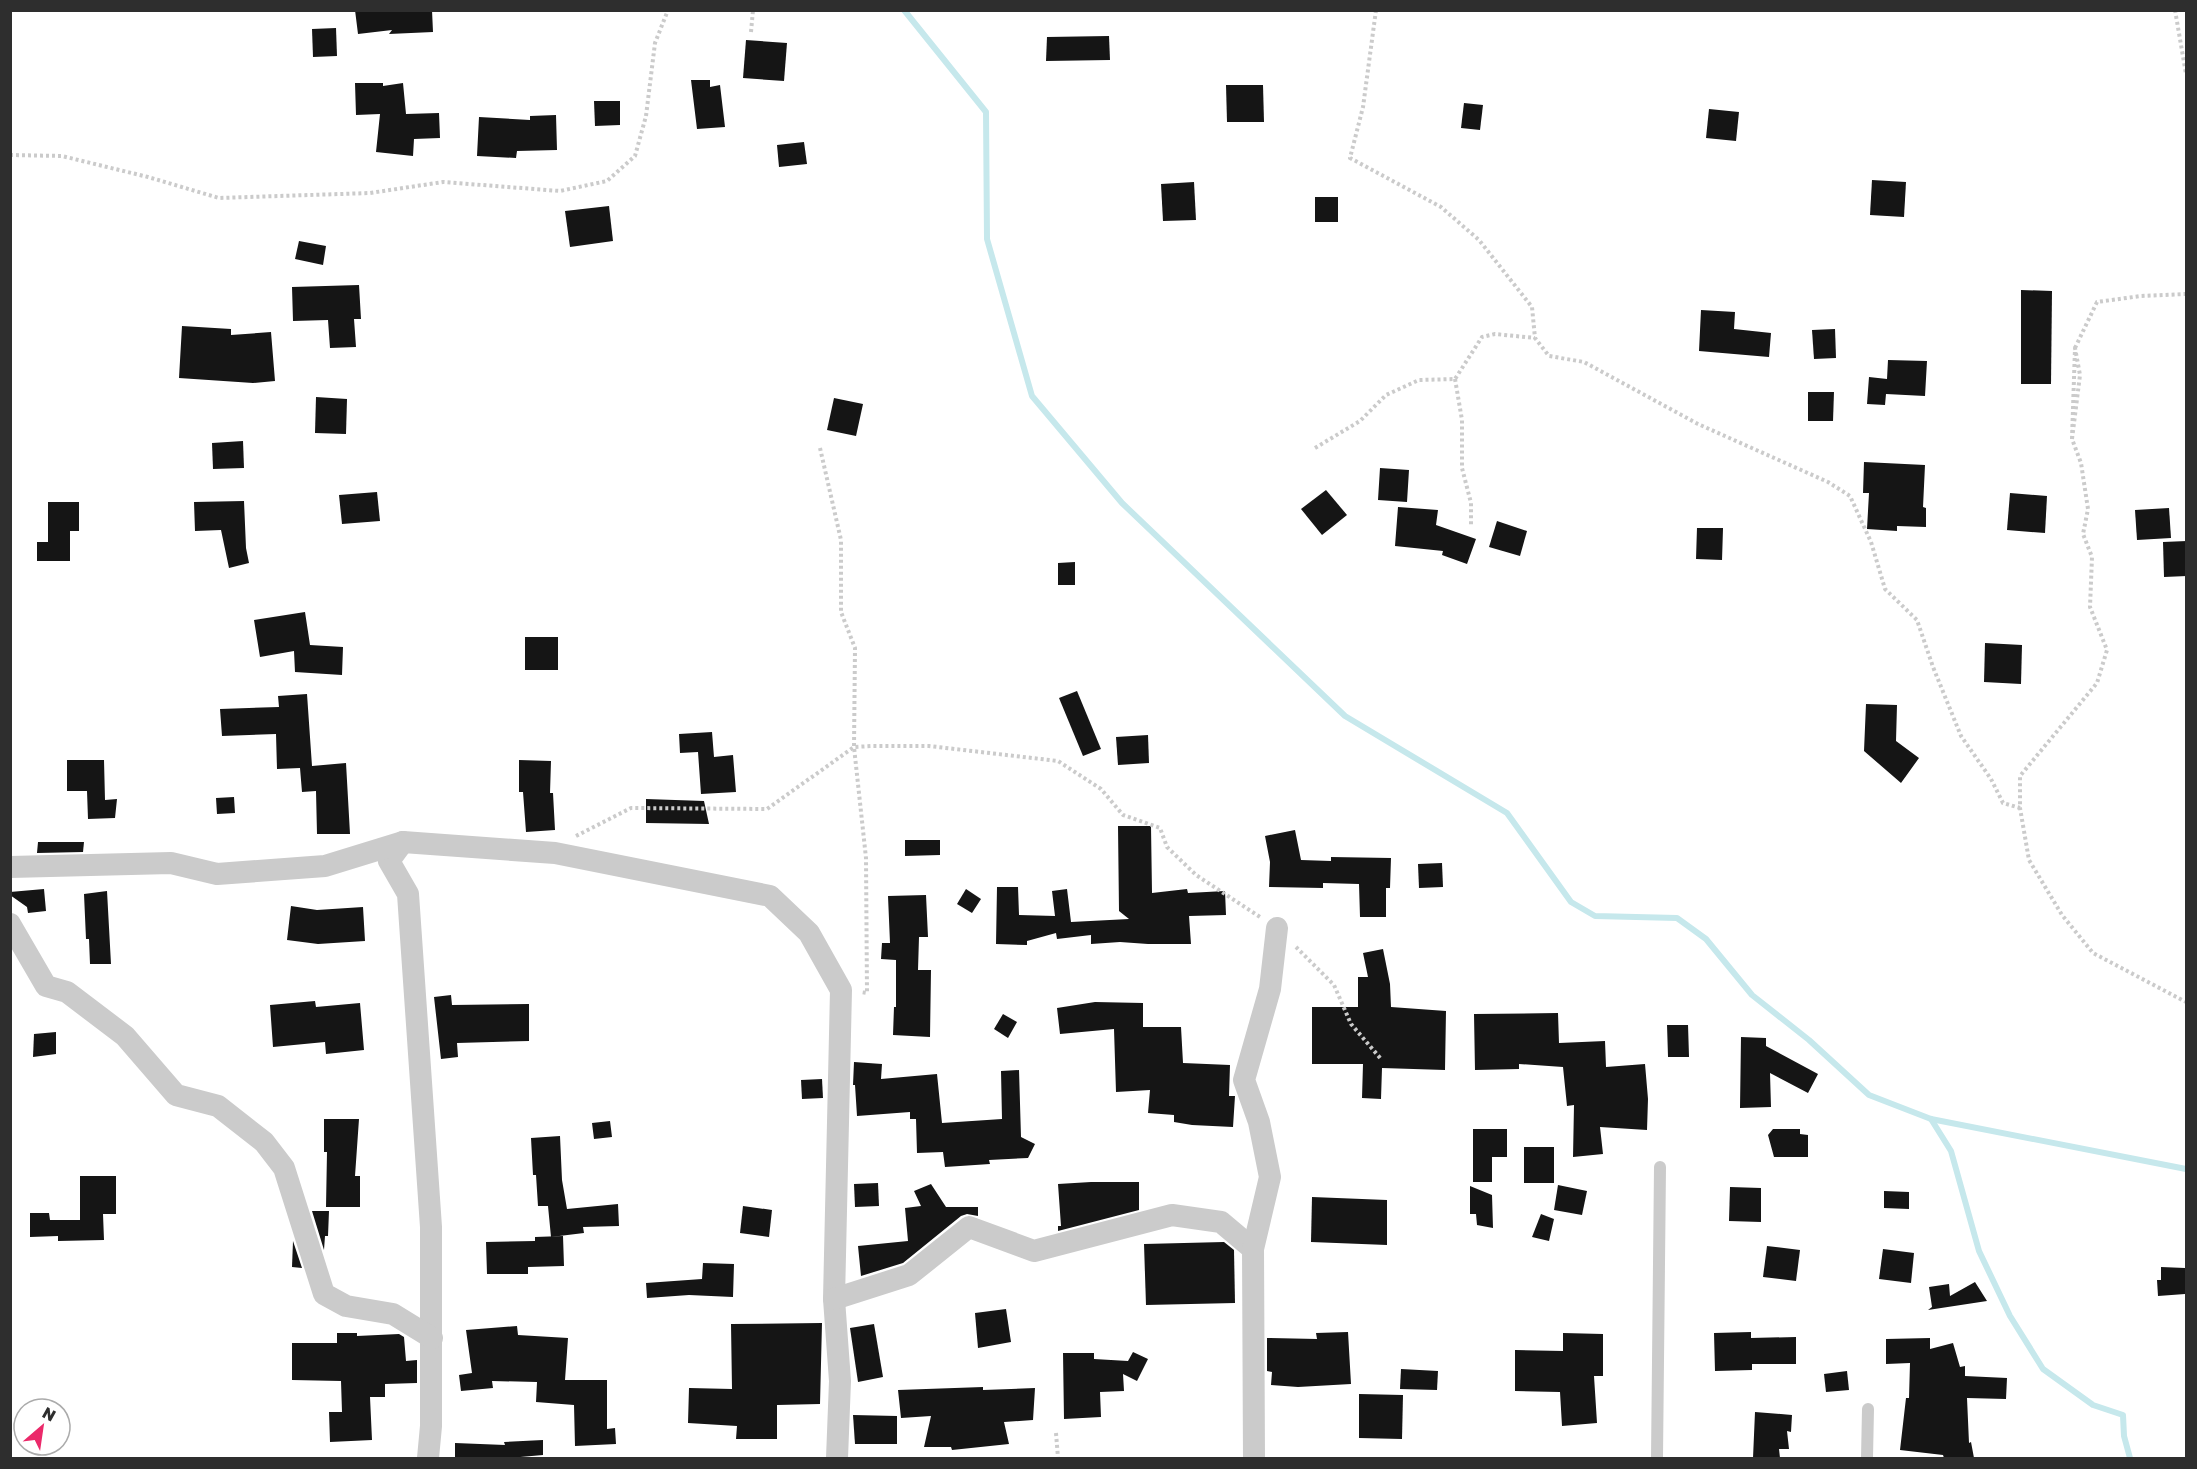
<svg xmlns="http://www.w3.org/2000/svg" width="2197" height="1469" viewBox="0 0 2197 1469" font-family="'Golos Text',sans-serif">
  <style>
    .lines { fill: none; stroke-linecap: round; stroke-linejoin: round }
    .stream { stroke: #c6e8ec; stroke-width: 6 }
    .building { fill: #151515 }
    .path { stroke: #cbcbcb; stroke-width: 4; stroke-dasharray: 3 3; stroke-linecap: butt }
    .service { stroke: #cbcbcb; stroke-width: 12 }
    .minor { stroke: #cbcbcb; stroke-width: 22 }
  </style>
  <rect width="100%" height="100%" fill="#fff"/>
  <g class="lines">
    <!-- stream -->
    <g class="stream">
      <path d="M904 10 986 112 987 239 1032 396 1122 503 1345 716 1507 813 1571 902 1595 916 1677 918 1706 939 1752 995 1809 1040 1869 1095 1931 1119 2186 1169"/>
      <path d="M1931 1119 1951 1151 1979 1251 2010 1316 2043 1369 2093 1405 2123 1415 2124 1436 2130 1458"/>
    </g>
  </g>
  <!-- building -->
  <g class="building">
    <path d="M355 10H432L433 32 389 34 392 30 358 34Z"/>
    <path d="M336 28 337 56 313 57 312 29Z"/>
    <path d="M1109 36 1110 60 1046 61 1047 37Z"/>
    <path d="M746 40 787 43 784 81 743 78Z"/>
    <path d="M691 80H710V87L720 85 725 127 697 129Z"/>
    <path d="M355 83H383V86L403 83 406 114 439 113 440 138 414 139 413 156 376 152 380 114 356 115Z"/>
    <path d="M1226 85H1263L1264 122H1227Z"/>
    <path d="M594 101H620V125L595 126Z"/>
    <path d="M1464 103 1483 105 1480 130 1461 128Z"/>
    <path d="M1709 109 1739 112 1736 141 1706 138Z"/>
    <path d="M556 115 557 150 517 151 516 158 477 156 479 117 530 120V116Z"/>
    <path d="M804 142 807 164 779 167 777 145Z"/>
    <path d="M1872 180 1906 182 1904 217 1870 215Z"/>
    <path d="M1194 182 1196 220 1163 221 1161 184Z"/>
    <rect x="1315" y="197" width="23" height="25"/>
    <path d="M609 206 613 241 570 247 565 211Z"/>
    <path d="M299 241 326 246 323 265 295 259Z"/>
    <path d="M359 285 361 319H354L356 347 330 348 328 320 293 321 292 287Z"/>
    <path d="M2021 290 2052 291 2051 384H2021Z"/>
    <path d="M1701 310 1735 312 1734 329 1771 333 1769 357 1699 351Z"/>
    <path d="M182 326 231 329V335L271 332 275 381 253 383 179 378Z"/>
    <path d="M1835 329 1836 358 1814 359 1812 330Z"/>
    <path d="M1888 360 1927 361 1925 396 1886 394 1885 405 1867 404 1869 377 1887 379Z"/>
    <path d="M1808 392H1834L1833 421H1808Z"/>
    <path d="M316 397 347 399 346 434 315 433Z"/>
    <path d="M834 398 863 404 856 436 827 430Z"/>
    <path d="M243 441 244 468 213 469 212 443Z"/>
    <path d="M1864 462 1925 465 1923 507 1926 508V527L1897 526V531L1867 529 1869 493H1863Z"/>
    <path d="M1380 468 1409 470 1407 502 1378 500Z"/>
    <path d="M1326 490 1347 515 1322 535 1301 509Z"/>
    <path d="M377 492 380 521 342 524 339 495Z"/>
    <path d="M2010 493 2047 496 2045 533 2007 530Z"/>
    <path d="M244 501 246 548 249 563 229 568 221 530 195 531 194 502Z"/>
    <path d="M48 502H79V531H70V561H37V542H48Z"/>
    <path d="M1398 507 1438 510 1436 525 1476 539 1467 564 1442 555 1443 551 1395 546Z"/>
    <path d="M2169 508 2171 538 2137 540 2135 510Z"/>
    <path d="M1497 521 1527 531 1520 556 1489 547Z"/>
    <path d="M1697 528H1723L1722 560 1696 559Z"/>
    <path d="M2187 541V576L2164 577 2163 542Z"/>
    <path d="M1075 562V585H1058V563Z"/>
    <path d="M305 612 310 645 343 647 342 675 295 672 294 651 260 657 254 620Z"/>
    <rect x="525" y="637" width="33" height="33"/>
    <path d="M1985 643 2022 645 2021 684 1984 682Z"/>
    <path d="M1077 691 1101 749 1083 756 1059 698Z"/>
    <path d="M307 694 312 766 346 763 350 834H317L316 791 302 792 300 768 277 769 276 734 222 736 220 709 279 707 278 696Z"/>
    <path d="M1866 704 1897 705 1896 741 1919 758 1901 783 1864 751Z"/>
    <path d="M712 732 714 757 733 755 736 792 701 794 698 752 680 753 679 734Z"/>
    <path d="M1148 735 1149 763 1118 765 1116 737Z"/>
    <path d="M67 760H104L105 800 117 799 115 818 88 819 87 791H67Z"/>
    <path d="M519 760 551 761 550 793H553L555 830 526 832 523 792H519Z"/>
    <path d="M234 797 235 813 217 814 216 798Z"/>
    <path d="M646 799 704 801 709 824 646 823Z"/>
    <path d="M1118 826H1151L1152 893 1187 889 1188 893 1225 891 1226 915 1189 916 1191 944H1148L1120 942 1091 944V935L1057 939 1056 933 1027 941V945L996 944 997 887H1018L1019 915 1055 916 1052 891 1067 889 1071 922 1129 919 1119 911Z"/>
    <path d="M1295 830 1301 860 1331 861V857L1391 858 1390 888H1386V917H1360L1359 884 1323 883V888L1269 887 1270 862 1265 836Z"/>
    <path d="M905 840H940V855L905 856Z"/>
    <path d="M38 842H84L83 852 37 853Z"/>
    <path d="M1442 863 1443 887 1419 888 1418 864Z"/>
    <path d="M44 889 46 911 28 913 27 907 10 895V892Z"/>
    <path d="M966 889 981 899 972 913 957 904Z"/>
    <path d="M107 891 111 964H90L89 939H86L84 894Z"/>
    <path d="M926 895 928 937H919L918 970H931L930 1037 893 1035 894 1007H896V960L881 959 882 943H890L888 896Z"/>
    <path d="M291 906 317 910 363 907 365 941 318 944 287 940Z"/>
    <path d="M1383 949 1390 984 1391 1007 1446 1011 1445 1070 1382 1068 1381 1099 1362 1098 1363 1064H1312V1007H1358V977H1368L1363 953Z"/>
    <path d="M451 995 452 1005 529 1004V1041L457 1043 458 1057 441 1059 434 997Z"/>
    <path d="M315 1001 316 1007 360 1003 364 1050 326 1054 325 1042 273 1047 270 1005Z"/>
    <path d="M1095 1002 1143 1003V1027H1181L1183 1063 1230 1065 1229 1096H1235L1233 1127 1192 1125 1174 1122V1115L1148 1113 1150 1090 1116 1092 1114 1029 1060 1034 1057 1008Z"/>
    <path d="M1558 1013 1559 1043 1605 1041 1606 1067 1645 1064 1648 1099 1647 1130 1600 1127 1603 1154 1573 1157 1574 1105 1567 1106 1563 1067 1519 1064V1069L1475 1070 1474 1014Z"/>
    <path d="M1003 1014 1017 1022 1008 1038 994 1029Z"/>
    <path d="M1667 1025H1688L1689 1057H1668Z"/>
    <path d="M56 1032V1054L33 1057 34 1034Z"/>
    <path d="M1741 1037 1766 1038V1046L1818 1074 1808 1093 1770 1073 1771 1107 1740 1108Z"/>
    <path d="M854 1062 882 1064 881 1079 937 1074 942 1123 1002 1119 1001 1071 1019 1070 1021 1137 1035 1144 1028 1158 989 1160 990 1164 945 1167 943 1152 917 1153 916 1119H910V1112L857 1116 855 1085H853Z"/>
    <path d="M822 1079 823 1098 802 1099 801 1080Z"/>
    <path d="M324 1119H359L355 1176H360V1207H326L327 1152H324Z"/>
    <path d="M610 1121 612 1137 594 1139 592 1123Z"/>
    <path d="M1473 1129H1507V1157H1492V1182H1473Z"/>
    <path d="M1773 1129H1800V1134L1808 1135V1157H1774L1768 1135Z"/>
    <path d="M560 1136 562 1180 567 1209 618 1204 619 1226 583 1227 584 1233 551 1237 548 1206H538L536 1175H533L531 1138Z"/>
    <rect x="1524" y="1147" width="30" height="36"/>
    <path d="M80 1176H116V1214H103L104 1240 58 1241V1236L30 1237V1213H49L50 1220H80Z"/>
    <path d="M1091 1182H1139V1210L1058 1231V1226H1061L1058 1184Z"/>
    <path d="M878 1183 879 1206 855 1207 854 1184Z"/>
    <path d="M931 1184 946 1207H978V1216L967 1214 961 1216 903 1263 861 1276 858 1246 908 1241 905 1208 921 1206 914 1191Z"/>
    <path d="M1558 1185 1587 1191 1582 1215 1554 1210Z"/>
    <path d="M1470 1186 1492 1195 1493 1228 1477 1225 1476 1214H1470Z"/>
    <path d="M1730 1187 1761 1188V1222L1729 1221Z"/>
    <path d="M1884 1191 1909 1192V1209L1884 1208Z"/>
    <path d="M1312 1197 1387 1200V1245L1311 1242Z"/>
    <path d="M743 1206 772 1210 769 1237 740 1233Z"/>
    <path d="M312 1211H329L328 1236H325L324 1250Z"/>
    <path d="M1541 1214 1554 1219 1549 1241 1532 1237Z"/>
    <path d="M563 1236 564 1266 528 1267V1274H487L486 1242 535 1241V1237Z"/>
    <path d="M293 1241 302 1268 292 1267Z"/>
    <path d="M1224 1242 1234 1250 1235 1303 1146 1305 1144 1244Z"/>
    <path d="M1767 1246 1800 1250 1796 1281 1763 1277Z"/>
    <path d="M1883 1249 1914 1253 1911 1283 1879 1279Z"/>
    <path d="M703 1263 734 1264 733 1297 689 1295 647 1298 646 1283 702 1279Z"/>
    <path d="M2161 1267 2185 1268V1294L2158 1296 2157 1280H2161Z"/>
    <path d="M1975 1282 1987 1301 1928 1310 1932 1307 1929 1287 1949 1284 1950 1296Z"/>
    <path d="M1006 1309 1011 1342 978 1348 975 1313Z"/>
    <path d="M822 1323 820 1404 777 1405V1439H736L737 1426 688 1423 689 1388 732 1389 731 1324Z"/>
    <path d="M874 1324 883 1377 858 1382 850 1328Z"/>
    <path d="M517 1326 518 1335 568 1338 565 1380H607V1429L615 1428 616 1444 575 1446 574 1405 536 1402 537 1382 492 1381 493 1388 461 1391 459 1375 472 1373 466 1330Z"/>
    <path d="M1348 1332 1351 1384 1298 1387 1271 1385 1272 1372 1267 1371V1338L1317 1339 1316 1333Z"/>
    <path d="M1751 1332V1338L1796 1337V1364H1752V1370L1715 1371 1714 1333Z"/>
    <path d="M337 1333H357V1336L399 1334 404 1337 406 1361 417 1360V1383L385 1384V1397H370L372 1440 330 1442 329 1412H342L341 1381 292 1380V1343H337Z"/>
    <path d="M1563 1333 1603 1334V1376H1594L1597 1423 1562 1426 1560 1392 1515 1391V1350L1563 1351Z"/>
    <path d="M1930 1338V1349L1953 1343 1960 1367 1965 1366V1376L2007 1378 2006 1399 1967 1398 1969 1443 1971 1442 1974 1458H1944L1943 1455 1900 1450 1906 1398H1909L1910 1363 1886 1364V1339Z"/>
    <path d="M1133 1352 1148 1359 1137 1381 1123 1374 1124 1391 1100 1392 1101 1417 1064 1419 1063 1353H1094V1359L1128 1361Z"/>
    <path d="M1401 1369 1438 1371 1437 1390 1400 1389Z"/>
    <path d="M1847 1371 1849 1390 1826 1392 1824 1374Z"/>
    <path d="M983 1387V1390L1035 1388 1033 1420 1004 1422 1009 1444 952 1450 951 1447H924L931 1416 901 1418 898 1390Z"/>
    <path d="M1359 1394 1403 1395 1402 1439 1359 1438Z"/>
    <path d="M1755 1412 1792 1415 1791 1432 1787 1431 1789 1449H1779L1780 1458H1753Z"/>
    <path d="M853 1415 897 1416V1444H855Z"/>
    <path d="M543 1440V1455L509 1458H455V1443L505 1445 504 1442Z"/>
  </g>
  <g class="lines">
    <!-- path -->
    <g class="path">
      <path d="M1376 10 1363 107 1350 158 1441 207 1479 240 1532 307 1535 338 1549 356 1584 362 1698 424 1828 482 1850 496 1871 542 1885 589 1917 620 1933 667 1961 736 1991 779 2003 803 2020 808"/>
      <path d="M2175 10 2186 74"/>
      <path d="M751 32 753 10"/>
      <path d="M10 155 62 156 148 177 219 198 370 193 443 182 560 191 607 181 635 156 646 116 655 43 668 10"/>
      <path d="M2075 348 2097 302 2141 296 2186 294"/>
      <path d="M1455 379 1462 420V468L1471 503V525"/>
      <path d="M2072 439 2080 375 2075 348 2072 439 2081 463 2088 509 2083 534 2092 557 2090 607 2107 650 2097 683 2020 776V808L2029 860 2062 915 2093 953 2186 1002"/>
      <path d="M820 448 841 540V612L855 648 854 747 866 858 867 993 860 992"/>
      <path d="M1315 448 1360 421 1386 395 1419 380 1455 379 1482 337 1495 334 1535 338"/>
      <path d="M576 836 631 808 767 809 854 747 872 746H929L1058 761 1101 789 1123 815 1160 828 1167 847 1196 875 1260 917"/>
      <path d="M1296 947 1334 985 1351 1024 1381 1059"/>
      <path d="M1056 1433 1058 1458"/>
    </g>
    <!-- service -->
    <g class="service">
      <path d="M1657 1458 1660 1167"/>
      <path d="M1867 1458 1868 1409"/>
    </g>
    <!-- minor -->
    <g class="minor">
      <path d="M403 842 389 861 408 894 431 1227V1426L428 1458"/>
      <path d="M10 867 171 863 217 874 325 866 403 842 555 853 770 896 809 933 841 990 834 1299 840 1381 837 1458"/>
      <path d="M10 924 46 986 67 992 125 1036 176 1095 218 1106 264 1142 284 1168 324 1294 346 1306 393 1314 432 1338"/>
      <path d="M834 1299 909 1275 969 1227 1034 1251 1172 1215 1221 1222 1253 1249"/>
      <path d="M1254 1458 1253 1249 1270 1177 1259 1122 1244 1080 1270 989 1277 928"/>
    </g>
  </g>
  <!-- border -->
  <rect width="2197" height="1469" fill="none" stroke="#2e2e2e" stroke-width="24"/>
  <!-- north arrow -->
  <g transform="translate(42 1427) rotate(29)"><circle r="28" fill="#ffffff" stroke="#ababab" stroke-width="1.5"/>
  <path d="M0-4.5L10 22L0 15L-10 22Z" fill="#eb296a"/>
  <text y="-9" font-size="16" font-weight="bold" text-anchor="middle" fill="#2e2e2e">N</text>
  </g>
</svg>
